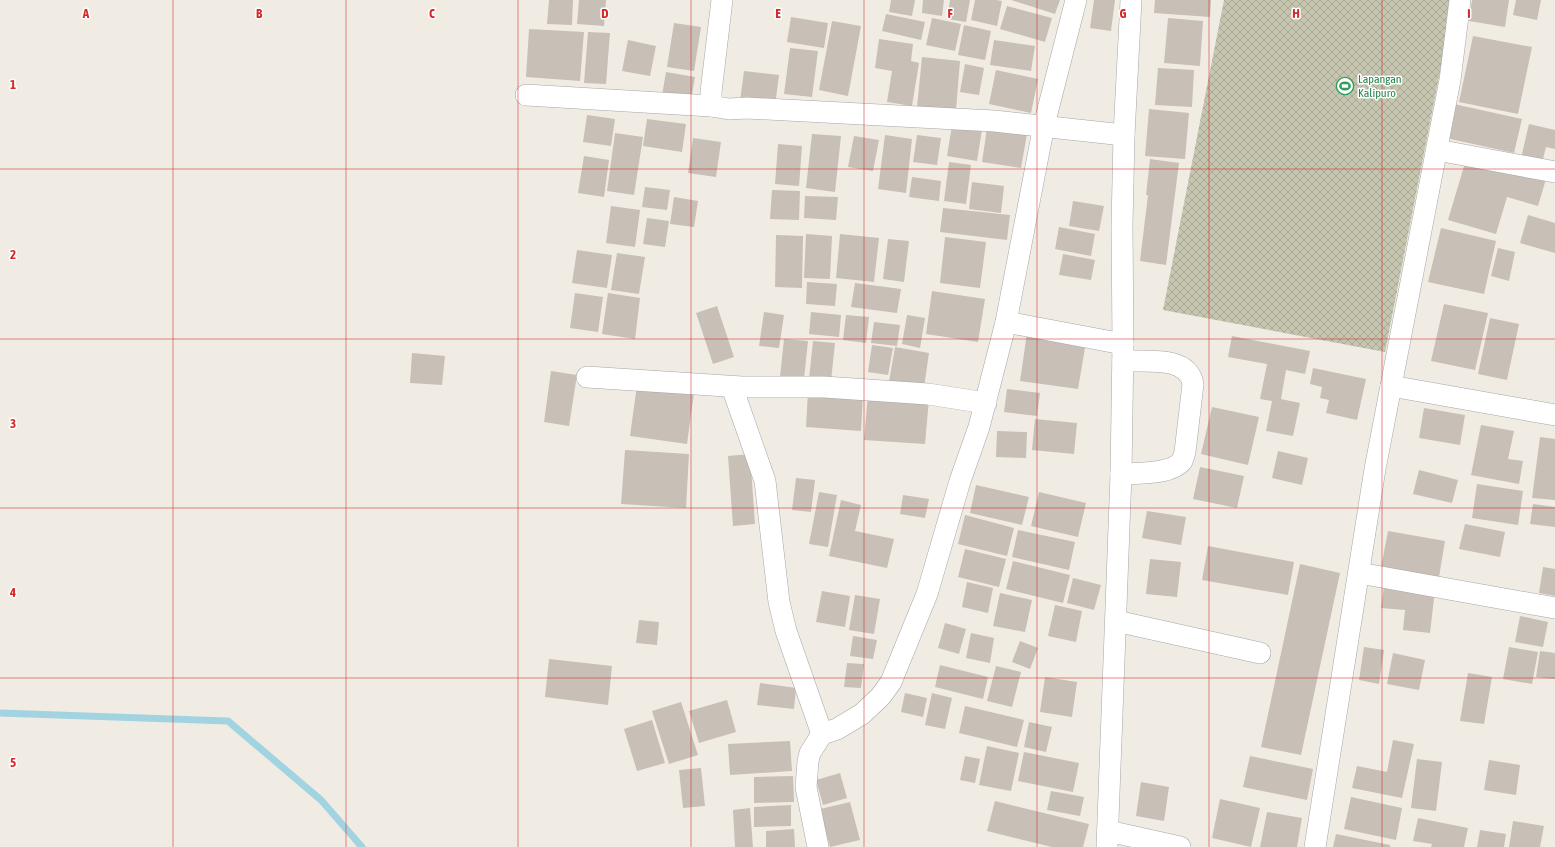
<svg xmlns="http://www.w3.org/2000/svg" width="1555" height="847" viewBox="0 0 1555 847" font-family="'Asap Condensed',sans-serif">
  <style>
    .construction { fill: url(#construction-cross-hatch) }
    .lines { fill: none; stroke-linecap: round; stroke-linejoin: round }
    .stream { stroke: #a2d3e1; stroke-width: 7 }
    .building { fill: #c8bfb7 }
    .street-casing { stroke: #a6a6a6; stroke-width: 22 }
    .street { stroke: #fff; stroke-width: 21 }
    .grid { fill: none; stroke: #d62828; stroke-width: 1; stroke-opacity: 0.55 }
    .labels { text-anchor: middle; stroke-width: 3; stroke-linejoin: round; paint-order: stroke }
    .leisure-label { font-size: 12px; fill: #27864d; stroke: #fff; text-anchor: start }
    .grid-label { font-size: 13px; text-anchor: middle; font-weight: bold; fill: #d62828; stroke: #fff; stroke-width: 3; stroke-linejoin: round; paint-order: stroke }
  </style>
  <defs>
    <pattern id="construction-cross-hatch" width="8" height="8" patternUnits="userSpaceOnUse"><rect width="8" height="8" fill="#c6c5af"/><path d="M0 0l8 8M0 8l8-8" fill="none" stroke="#aaa996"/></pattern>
  </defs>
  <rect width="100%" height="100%" fill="#f0ece4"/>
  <!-- construction -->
  <path class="construction" d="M1224 0H1454L1385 352 1163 310Z"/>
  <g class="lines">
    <!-- stream -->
    <path class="stream" d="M0 713 228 721 321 800 362 847"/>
  </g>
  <!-- building -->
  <g class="building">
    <path d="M549 0H573L572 25 547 24Z"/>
    <path d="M579 0H606L604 26 577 24Z"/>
    <path d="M891 0H915L912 16 889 12Z"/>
    <path d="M923 0H944L942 16 922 13Z"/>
    <path d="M950 0H970L966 22 947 19Z"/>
    <path d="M975 0H996L1002 1 997 26 971 20Z"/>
    <path d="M1011 0H1060L1055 14Z"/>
    <path d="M1094 0H1115L1111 31 1090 28Z"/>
    <path d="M1155 0H1211L1210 17 1154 13Z"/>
    <path d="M1472 0H1509L1505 27 1469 21Z"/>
    <path d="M1516 0H1541L1537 20 1513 15Z"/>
    <path d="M1007 6 1052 18 1045 42 1000 29Z"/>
    <path d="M886 14 925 22 921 40 882 31Z"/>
    <path d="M791 17 828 23 824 48 787 42Z"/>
    <path d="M932 18 961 24 955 51 926 45Z"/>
    <path d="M1168 18 1203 21 1200 66 1164 63Z"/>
    <path d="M832 21 861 26 848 96 819 90Z"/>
    <path d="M674 23 701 27 694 71 667 67Z"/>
    <path d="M964 25 991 31 985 60 958 55Z"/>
    <path d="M529 29 584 32 580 81 526 77Z"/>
    <path d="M588 32 610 33 606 84 584 83Z"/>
    <path d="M1473 36 1532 47 1518 114 1459 102Z"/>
    <path d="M879 39 913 44 911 61 919 63 912 106 887 102 892 71 875 68Z"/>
    <path d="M628 40 656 46 650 76 622 71Z"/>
    <path d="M994 40 1035 46 1031 71 990 65Z"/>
    <path d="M790 48 818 51 812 97 784 94Z"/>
    <path d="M922 57 960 61 956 110 917 107Z"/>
    <path d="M965 64 984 68 979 95 960 92Z"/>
    <path d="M1158 68 1194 70 1192 107 1155 105Z"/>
    <path d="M996 70 1038 79 1031 113 989 104Z"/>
    <path d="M744 71 779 75 775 106 740 101Z"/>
    <path d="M666 72 695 77 691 100 662 95Z"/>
    <path d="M1454 104 1522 119 1514 153 1446 138Z"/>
    <path d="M1149 109 1189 113 1185 159 1145 156Z"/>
    <path d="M587 115 615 119 611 146 583 142Z"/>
    <path d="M647 119 686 124 682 152 643 146Z"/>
    <path d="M1529 124 1555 130V149L1546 147 1542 163 1521 158Z"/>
    <path d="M952 125 982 130 977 161 947 156Z"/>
    <path d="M987 128 1027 134 1021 168 982 162Z"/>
    <path d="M615 133 643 137 634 195 607 191Z"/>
    <path d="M812 134 841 136 835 192 806 188Z"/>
    <path d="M885 135 912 139 906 193 878 189Z"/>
    <path d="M917 135 941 138 937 165 913 162Z"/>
    <path d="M854 136 879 140 873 171 848 167Z"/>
    <path d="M693 138 721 142 716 177 688 173Z"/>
    <path d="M778 144 802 146 799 186 775 184Z"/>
    <path d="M584 156 609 160 604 197 578 193Z"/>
    <path d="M1467 156 1546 179 1538 206 1507 197 1496 234 1448 220Z"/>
    <path d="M1150 159 1179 163 1166 265 1140 261 1148 195H1146Z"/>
    <path d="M949 162 971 165 966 204 944 201Z"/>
    <path d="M912 177 941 181 939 201 909 197Z"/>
    <path d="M972 182 1004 186 1001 213 969 209Z"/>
    <path d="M645 187 670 190 667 210 642 207Z"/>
    <path d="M772 190 800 191 799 220 770 219Z"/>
    <path d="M805 196 838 197 836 220 804 218Z"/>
    <path d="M674 197 698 201 694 227 670 224Z"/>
    <path d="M1073 201 1104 206 1099 231 1069 226Z"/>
    <path d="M611 206 640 210 635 247 606 243Z"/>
    <path d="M943 208 1010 215 1007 240 940 232Z"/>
    <path d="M1528 215 1555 223V253L1520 243Z"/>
    <path d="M647 218 669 221 665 247 643 244Z"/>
    <path d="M1059 227 1095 234 1091 256 1055 249Z"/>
    <path d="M1441 228 1496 241 1484 294 1428 282Z"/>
    <path d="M806 234 832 236 830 279 804 278Z"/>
    <path d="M840 234 879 238 874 282 836 278Z"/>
    <path d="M776 235 803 236 802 288 775 287Z"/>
    <path d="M945 237 986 242 980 288 940 283Z"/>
    <path d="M888 239 909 241 904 282 883 279Z"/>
    <path d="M1498 248 1515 252 1509 281 1491 276Z"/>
    <path d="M577 250 612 255 607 288 572 283Z"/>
    <path d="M617 253 645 257 639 294 611 290Z"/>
    <path d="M1063 254 1095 260 1091 280 1059 275Z"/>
    <path d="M807 282 837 284 835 306 806 304Z"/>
    <path d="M855 283 901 289 897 313 851 307Z"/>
    <path d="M932 291 985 299 978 342 926 334Z"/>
    <path d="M575 293 603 297 598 332 570 328Z"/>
    <path d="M608 293 640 298 635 339 602 334Z"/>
    <path d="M1444 304 1488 313 1475 370 1431 361Z"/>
    <path d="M717 306 734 357 713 364 696 313Z"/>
    <path d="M764 312 784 315 779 348 759 346Z"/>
    <path d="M811 312 841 315 839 337 809 334Z"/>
    <path d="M846 315 869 317 866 343 843 340Z"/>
    <path d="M907 315 925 318 920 348 902 344Z"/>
    <path d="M1490 318 1519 324 1507 380 1478 374Z"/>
    <path d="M874 322 900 325 897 346 871 343Z"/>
    <path d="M1027 333 1086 342 1078 389 1020 381Z"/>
    <path d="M1232 336 1310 351 1305 374 1286 370 1281 399 1300 403 1293 436 1266 431 1272 401 1260 399 1267 364 1228 357Z"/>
    <path d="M784 339 808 341 804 379 780 377Z"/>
    <path d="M813 341 835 343 831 381 809 379Z"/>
    <path d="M872 345 893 348 888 375 868 372Z"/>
    <path d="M895 347 929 353 924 387 889 382Z"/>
    <path d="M412 353 445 356 442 385 410 383Z"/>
    <path d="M1313 368 1366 379 1357 420 1326 413 1329 400 1320 398 1322 387 1310 384Z"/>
    <path d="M551 371 577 375 569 426 544 422Z"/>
    <path d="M637 385 694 393 687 444 630 436Z"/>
    <path d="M1007 389 1040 393 1037 416 1004 412Z"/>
    <path d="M808 391 863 394 861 431 806 427Z"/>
    <path d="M868 394 929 399 925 444 864 440Z"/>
    <path d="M1212 407 1259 417 1248 465 1201 454Z"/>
    <path d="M1424 408 1465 415 1460 445 1419 438Z"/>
    <path d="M1035 419 1077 423 1074 454 1032 450Z"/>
    <path d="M1481 425 1514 431 1508 459 1523 461 1519 484 1471 475Z"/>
    <path d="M997 431 1027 432 1026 458 996 457Z"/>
    <path d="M1540 437 1555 439V500L1532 498Z"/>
    <path d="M625 450 689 454 686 508 621 504Z"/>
    <path d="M1278 451 1308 458 1302 485 1272 478Z"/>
    <path d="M750 454 755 524 733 526 728 456Z"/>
    <path d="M1200 467 1244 476 1237 508 1193 499Z"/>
    <path d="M1419 470 1458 480 1452 503 1413 494Z"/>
    <path d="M796 478 815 480 811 512 792 510Z"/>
    <path d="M1477 484 1523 491 1518 525 1472 518Z"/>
    <path d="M976 485 1029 497 1022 525 970 513Z"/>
    <path d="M819 492 837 495 828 547 809 544Z"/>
    <path d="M1039 492 1086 503 1078 537 1031 526Z"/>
    <path d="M903 495 929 499 925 518 900 514Z"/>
    <path d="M841 500 861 505 855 531 894 539 887 568 829 556Z"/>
    <path d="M1533 504 1555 507V527L1530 524Z"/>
    <path d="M1147 511 1186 517 1181 545 1142 538Z"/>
    <path d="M965 515 1014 528 1007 556 958 544Z"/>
    <path d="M1465 524 1505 532 1500 557 1459 549Z"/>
    <path d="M1018 530 1075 542 1069 570 1012 557Z"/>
    <path d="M1388 531 1445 541 1438 583 1380 573Z"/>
    <path d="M1208 546 1294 562 1288 595 1202 580Z"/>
    <path d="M965 549 1006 559 999 587 958 577Z"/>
    <path d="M1150 559 1181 562 1177 597 1146 594Z"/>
    <path d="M1013 561 1070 575 1063 603 1006 589Z"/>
    <path d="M1300 564 1340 573 1301 755 1261 747Z"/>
    <path d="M1543 567 1555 569V596L1539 593Z"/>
    <path d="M1073 578 1101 585 1094 610 1067 603Z"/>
    <path d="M967 582 993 588 988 613 962 607Z"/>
    <path d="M1384 585 1435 590 1430 633 1403 630 1405 610 1381 608Z"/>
    <path d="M822 591 850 596 845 627 816 622Z"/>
    <path d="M1000 593 1032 600 1025 632 993 626Z"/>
    <path d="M855 595 880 599 874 634 849 630Z"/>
    <path d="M1055 605 1082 611 1076 642 1048 636Z"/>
    <path d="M1520 616 1548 622 1543 647 1515 642Z"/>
    <path d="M639 620 659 622 657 645 636 643Z"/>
    <path d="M945 623 966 629 959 654 938 648Z"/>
    <path d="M971 633 994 638 990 663 966 658Z"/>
    <path d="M853 636 877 640 873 659 850 656Z"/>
    <path d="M1020 641 1038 648 1030 669 1012 662Z"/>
    <path d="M1364 647 1384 650 1379 684 1359 680Z"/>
    <path d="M1509 647 1538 652 1532 684 1503 679Z"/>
    <path d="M1540 651 1555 653V679L1536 677Z"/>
    <path d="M1393 653 1425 660 1419 690 1387 684Z"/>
    <path d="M549 659 612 666 608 705 545 697Z"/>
    <path d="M847 663 864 664 861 688 844 687Z"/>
    <path d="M940 665 988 677 983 699 935 687Z"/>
    <path d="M996 666 1021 672 1012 707 987 701Z"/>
    <path d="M1468 673 1492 677 1484 724 1460 721Z"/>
    <path d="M1045 677 1077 682 1072 717 1040 712Z"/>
    <path d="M760 683 796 688 794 709 757 705Z"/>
    <path d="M905 693 927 698 923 717 901 712Z"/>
    <path d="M932 693 952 698 945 729 925 725Z"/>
    <path d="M727 700 736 732 699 743 689 711Z"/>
    <path d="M681 702 698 755 669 764 652 711Z"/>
    <path d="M965 706 1024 720 1017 747 959 733Z"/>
    <path d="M652 720 665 763 637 771 624 729Z"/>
    <path d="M1029 722 1052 727 1046 752 1024 747Z"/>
    <path d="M1393 740 1414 744 1402 798 1352 788 1357 766 1387 772Z"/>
    <path d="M790 741 792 771 730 775 728 744Z"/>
    <path d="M987 746 1019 753 1011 791 979 785Z"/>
    <path d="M1024 752 1079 763 1073 792 1018 781Z"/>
    <path d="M965 756 980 759 975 783 960 780Z"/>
    <path d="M1250 756 1313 769 1307 800 1243 787Z"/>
    <path d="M1417 759 1442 762 1436 811 1411 808Z"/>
    <path d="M1489 760 1520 765 1516 795 1484 790Z"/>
    <path d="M701 768 705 806 683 808 679 770Z"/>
    <path d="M840 773 847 798 823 805 816 780Z"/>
    <path d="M793 776 794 802 754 803V777Z"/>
    <path d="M1141 782 1169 787 1164 821 1136 816Z"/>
    <path d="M1051 791 1084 797 1080 816 1047 810Z"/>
    <path d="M1351 797 1402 808 1396 840 1344 829Z"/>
    <path d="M1220 799 1260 808 1251 847 1212 838Z"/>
    <path d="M995 801 1089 824 1083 847H1052L987 831Z"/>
    <path d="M850 802 860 840 830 847 820 809Z"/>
    <path d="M791 805V826L754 827V807Z"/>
    <path d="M750 808 753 847H735L733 810Z"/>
    <path d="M1267 812 1302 818 1297 847H1260Z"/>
    <path d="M1418 818 1468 828 1464 847H1431L1432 844 1413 841Z"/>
    <path d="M1513 821 1544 826 1540 847H1509Z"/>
    <path d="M794 829 795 847H766V831Z"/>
    <path d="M1480 830 1506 834 1504 847H1477Z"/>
    <path d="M1336 834 1390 845V847H1333Z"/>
  </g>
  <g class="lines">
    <defs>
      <g id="street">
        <path d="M722 0 711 92V106L729 109 747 108 994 121 1124 135"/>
        <path d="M526 95 711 106"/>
        <path d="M1437 150 1555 172"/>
        <path d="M1006 322 1123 344"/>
        <path d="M587 377 742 387H824L928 394 986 403"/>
        <path d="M1391 386 1555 415"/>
        <path d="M732 387 765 481 779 602 786 631 822 734"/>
        <path d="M1121 474C1137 473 1171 475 1182 461 1183 459 1184 455 1185 452L1193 384C1188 355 1145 362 1123 361"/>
        <path d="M1359 573 1555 608"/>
        <path d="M1116 621 1260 653"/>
        <path d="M1108 831 1180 847"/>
        <path d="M818 847 806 787 808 761 810 753 822 734 837 729 862 714 881 696 891 682 927 594 960 481 979 427 1006 322 1044 125 1076 0"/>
        <path d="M1107 847 1121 474 1123 344 1122 226 1124 135 1131 0"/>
        <path d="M1315 847 1375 469 1450 80 1460 0"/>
      </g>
    </defs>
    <!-- street casing -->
    <use href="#street" class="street-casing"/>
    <!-- street -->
    <use href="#street" class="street"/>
  </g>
  <!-- grid -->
  <path class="grid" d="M173 0V847M346 0V847M518 0V847M691 0V847M864 0V847M1037 0V847M1209 0V847M1382 0V847M0 169H1555M0 339H1555M0 508H1555M0 678H1555"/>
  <!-- icons -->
  <defs>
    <symbol id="stadium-ring" viewBox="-11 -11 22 22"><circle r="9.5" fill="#fff" stroke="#2e9e5b" stroke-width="1.5"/><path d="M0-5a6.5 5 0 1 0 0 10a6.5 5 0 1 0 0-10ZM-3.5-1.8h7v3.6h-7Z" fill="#2e9e5b"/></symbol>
  </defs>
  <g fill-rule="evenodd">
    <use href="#stadium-ring" x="1335" y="76" width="20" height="20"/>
  </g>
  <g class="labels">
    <!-- leisure labels -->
    <g class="leisure-label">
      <text x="1358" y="83">Lapangan<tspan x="1358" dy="14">Kalipuro</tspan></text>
    </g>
  </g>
  <g class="grid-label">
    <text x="86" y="18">A</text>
    <text x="259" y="18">B</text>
    <text x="432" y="18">C</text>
    <text x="605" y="18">D</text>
    <text x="778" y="18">E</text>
    <text x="950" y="18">F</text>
    <text x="1123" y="18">G</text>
    <text x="1296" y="18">H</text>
    <text x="1469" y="18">I</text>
    <text x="13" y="89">1</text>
    <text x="13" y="259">2</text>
    <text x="13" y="428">3</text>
    <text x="13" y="597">4</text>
    <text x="13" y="767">5</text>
  </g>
</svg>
